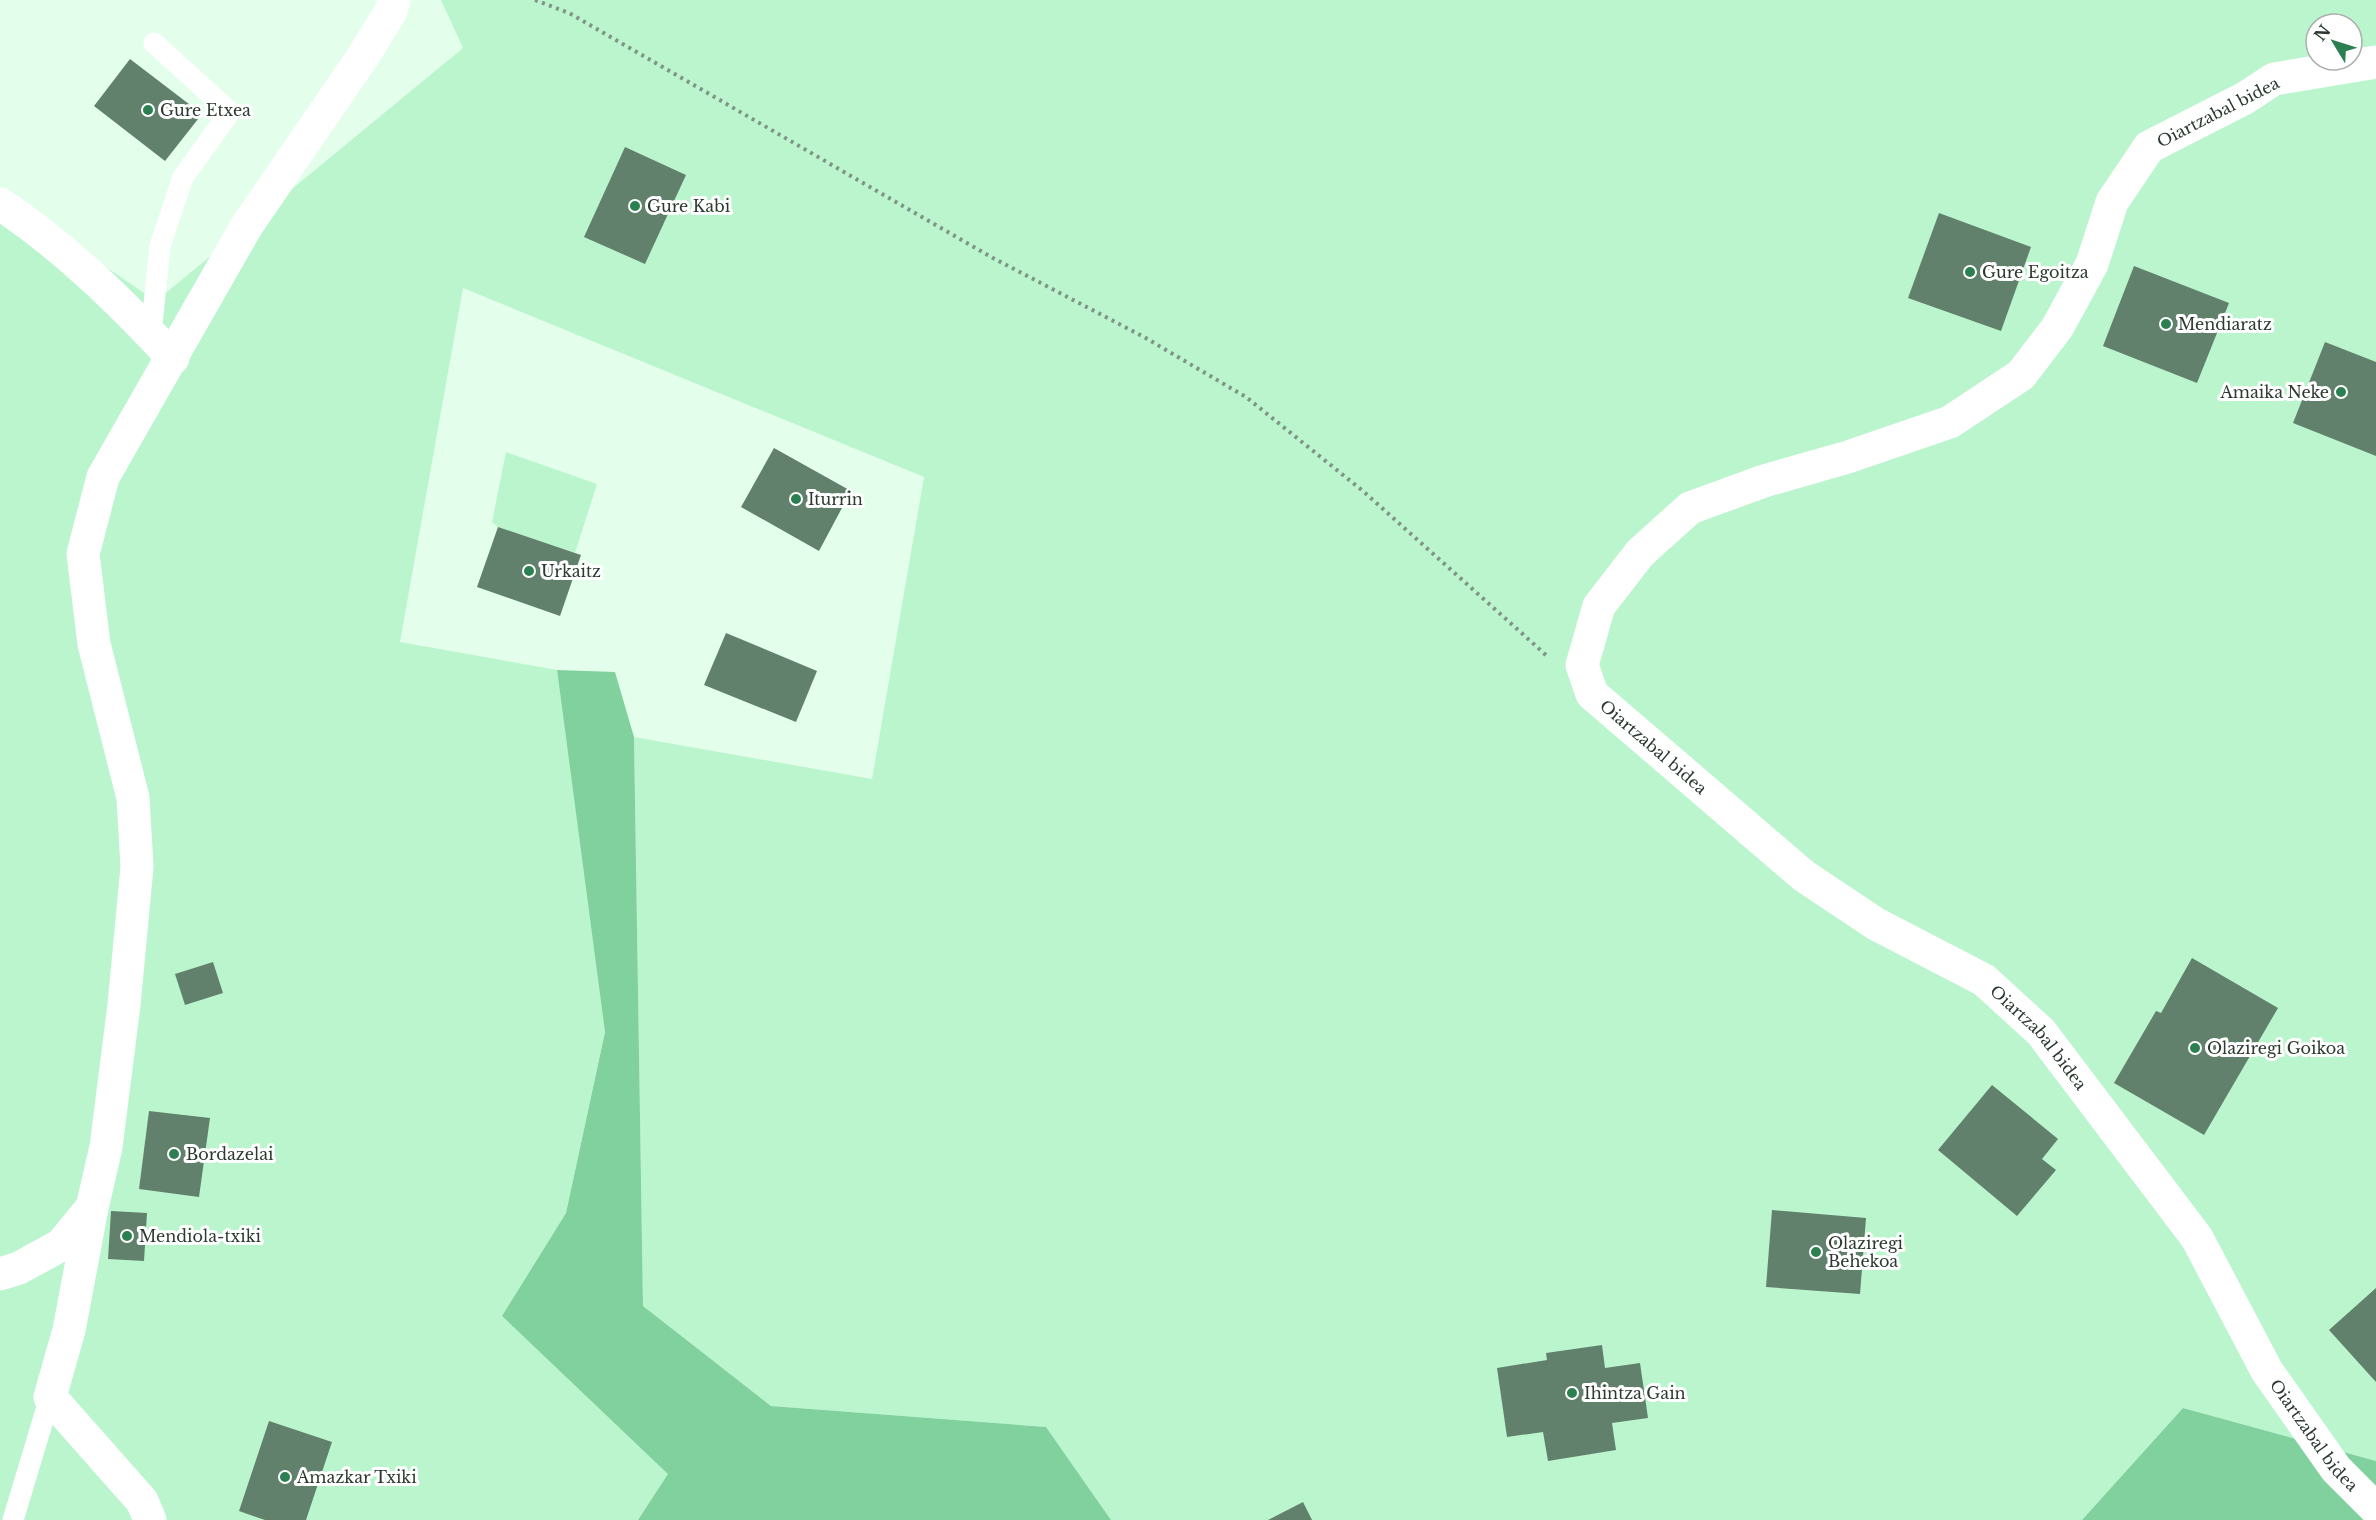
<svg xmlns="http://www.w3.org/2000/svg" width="2376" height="1520" viewBox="0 0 2376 1520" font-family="'Libre Baskerville',serif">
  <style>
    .green { fill: #bbf5ce; fill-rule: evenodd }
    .forest { fill: #80d19e }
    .building { fill: #61816c }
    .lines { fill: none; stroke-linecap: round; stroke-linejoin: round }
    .path { stroke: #809486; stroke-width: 4; stroke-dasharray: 3 4.5; stroke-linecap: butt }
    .service { stroke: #fff; stroke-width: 21 }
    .minor { stroke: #fff; stroke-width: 33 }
    .poi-dot { fill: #2c7f51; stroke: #fff; stroke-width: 2 }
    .labels { text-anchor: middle; stroke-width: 6; stroke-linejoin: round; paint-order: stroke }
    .poi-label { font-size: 16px; fill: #2d3a31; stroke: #fff; text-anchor: start }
    .street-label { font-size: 16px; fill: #2d3a31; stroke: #fff }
  </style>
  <rect width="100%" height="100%" fill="#e3ffeb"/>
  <!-- green -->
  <g class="green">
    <path d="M441 0H2376V1461L2183 1408 2082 1520H1111L1046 1427 771 1406 643 1306 634 737 872 779 924 477 463 288 400 642 557 670 605 1031 566 1213 502 1316 669 1474 638 1520H0V195L156 301 463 48ZM2316 24H2352V60H2316Z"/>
    <path d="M506 452 597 484 575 553 498 527 492 522Z"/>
  </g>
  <!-- forest -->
  <g class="forest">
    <path d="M557 670 615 672 634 737 643 1306 771 1406 1046 1427 1111 1520H638L668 1474 502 1316 566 1213 605 1032Z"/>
    <path d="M2183 1408 2376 1461V1520H2082Z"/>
  </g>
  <!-- building -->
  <g class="building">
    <path d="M130 59 202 114 165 161 94 106Z"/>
    <path d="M625 147 686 175 645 264 584 237Z"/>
    <path d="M1939 213 2031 247 2001 331 1908 298Z"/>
    <path d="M2134 266 2229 303 2197 383 2103 346Z"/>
    <path d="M2325 342 2376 362V456L2293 423Z"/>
    <path d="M774 448 851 491 819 551 741 507Z"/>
    <path d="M498 527 581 555 560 616 477 587Z"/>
    <path d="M726 633 817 671 796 722 704 685Z"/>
    <path d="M2192 958 2278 1008 2204 1135 2114 1083 2156 1011 2161 1013Z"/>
    <path d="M213 962 223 993 185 1005 175 974Z"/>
    <path d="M1992 1085 2058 1139 2042 1159 2056 1170 2017 1216 1938 1150Z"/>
    <path d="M149 1111 210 1118 199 1197 139 1189Z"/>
    <path d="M1772 1210 1866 1218 1860 1294 1766 1287Z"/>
    <path d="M111 1211 147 1213 144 1261 108 1259Z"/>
    <path d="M2376 1288V1382L2329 1330Z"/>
    <path d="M1602 1345 1605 1368 1640 1363 1648 1418 1612 1423 1616 1450 1548 1461 1543 1432 1507 1437 1497 1368 1547 1360 1546 1353Z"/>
    <path d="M269 1421 332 1442 306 1520H265L239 1511Z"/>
    <path d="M1303 1502 1312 1520H1268Z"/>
  </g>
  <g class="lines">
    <!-- path -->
    <path class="path" d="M535 0 569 13 993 258 1144 337 1246 397 1363 491 1546 655"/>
    <!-- service -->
    <g class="service">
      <path d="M151 334 160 246 183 177 230 112 154 43"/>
      <path d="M13 1520 50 1397"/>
    </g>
    <!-- minor -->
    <g class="minor">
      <path id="s1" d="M2376 62 2274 79 2245 98 2149 147 2112 202 2092 264 2057 328 2021 375 1950 422 1848 457 1764 481 1690 508 1640 553 1599 606 1582 665 1592 694 1804 876 1876 924 1984 980 2041 1032 2197 1238 2267 1371 2336 1469 2376 1509"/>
      <path d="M0 204C64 246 121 302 173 358"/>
      <path d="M0 1274 19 1268 61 1245 89 1211"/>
      <path d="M150 1520 142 1501 50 1397 69 1330 92 1208 106 1147 124 1005 137 867 133 798 94 644 83 554 103 477 246 227 364 55 391 11 394 0"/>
    </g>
  </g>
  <!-- markers -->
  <g class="poi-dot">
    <circle cx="148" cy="110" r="6"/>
    <circle cx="635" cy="206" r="6"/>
    <circle cx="1970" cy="272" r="6"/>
    <circle cx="2166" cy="324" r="6"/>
    <circle cx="2341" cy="392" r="6"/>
    <circle cx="796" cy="499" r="6"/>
    <circle cx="529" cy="571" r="6"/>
    <circle cx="2195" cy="1048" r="6"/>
    <circle cx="174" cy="1154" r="6"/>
    <circle cx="127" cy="1236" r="6"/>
    <circle cx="1816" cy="1252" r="6"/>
    <circle cx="1572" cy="1393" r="6"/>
    <circle cx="285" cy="1477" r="6"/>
  </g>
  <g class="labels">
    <!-- poi labels -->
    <g class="poi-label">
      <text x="160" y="116">Gure Etxea</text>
      <text x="647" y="212">Gure Kabi</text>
      <text x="1982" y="278">Gure Egoitza</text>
      <text x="2178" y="330">Mendiaratz</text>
      <text x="2329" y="398" text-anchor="end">Amaika Neke</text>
      <text x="808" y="505">Iturrin</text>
      <text x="541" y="577">Urkaitz</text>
      <text x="2207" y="1054">Olaziregi Goikoa</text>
      <text x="186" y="1160">Bordazelai</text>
      <text x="139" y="1242">Mendiola-txiki</text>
      <text x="1828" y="1249">Olaziregi<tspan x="1828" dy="18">Behekoa</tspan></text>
      <text x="1584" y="1399">Ihintza Gain</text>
      <text x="297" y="1483">Amazkar Txiki</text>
    </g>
    <!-- street labels -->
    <g class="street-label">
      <text transform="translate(2218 112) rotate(-27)" y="6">Oiartzabal bidea</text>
      <text dy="6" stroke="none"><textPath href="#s1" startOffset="1176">Oiartzabal bidea</textPath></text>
      <text dy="6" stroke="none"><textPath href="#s1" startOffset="1662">Oiartzabal bidea</textPath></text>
      <text dy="6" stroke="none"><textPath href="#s1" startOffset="2148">Oiartzabal bidea</textPath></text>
    </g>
  </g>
  <!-- north arrow -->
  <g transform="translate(2334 42) rotate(308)"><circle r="28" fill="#ffffff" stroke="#abb0ad" stroke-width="1.5"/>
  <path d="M0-4.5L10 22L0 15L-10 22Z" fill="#2c7f51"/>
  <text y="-9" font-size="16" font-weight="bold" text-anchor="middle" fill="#2d3a31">N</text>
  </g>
</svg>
